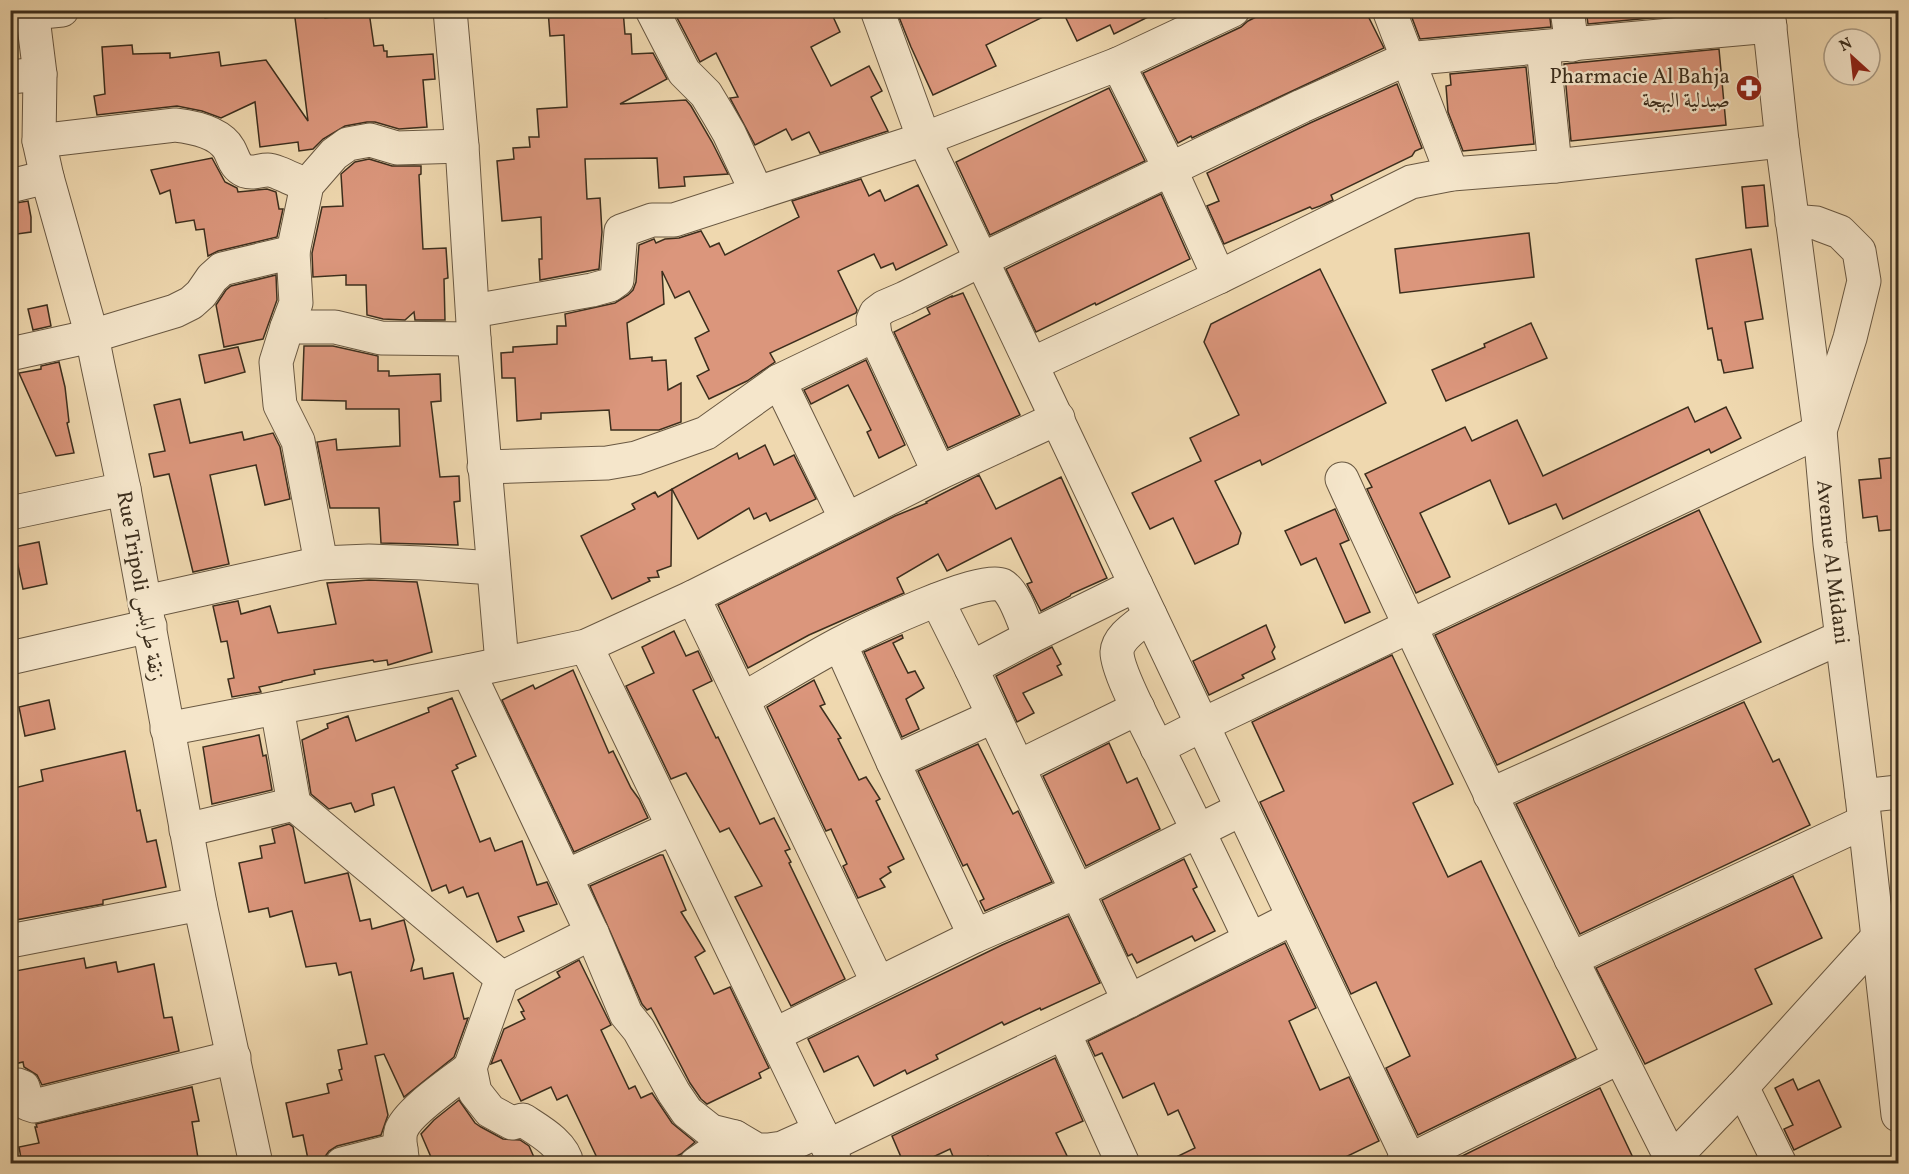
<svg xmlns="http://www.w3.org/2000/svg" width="1909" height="1174" viewBox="0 0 1909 1174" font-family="Vollkorn,Amiri,serif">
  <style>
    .building { fill: #db967c; stroke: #3c2e1d; stroke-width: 1.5 }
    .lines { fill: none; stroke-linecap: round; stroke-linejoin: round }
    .minor-casing { stroke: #695842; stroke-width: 35 }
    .minor { stroke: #f5e6cb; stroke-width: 33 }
    .labels { text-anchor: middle; stroke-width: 4.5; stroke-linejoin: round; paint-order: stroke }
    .poi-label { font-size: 21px; fill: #3c2e1d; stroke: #f5e6cb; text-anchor: end }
    .street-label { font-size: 21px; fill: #3c2e1d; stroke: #f5e6cb }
  </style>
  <rect width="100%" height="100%" fill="#efd8af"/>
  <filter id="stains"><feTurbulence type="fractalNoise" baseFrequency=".00333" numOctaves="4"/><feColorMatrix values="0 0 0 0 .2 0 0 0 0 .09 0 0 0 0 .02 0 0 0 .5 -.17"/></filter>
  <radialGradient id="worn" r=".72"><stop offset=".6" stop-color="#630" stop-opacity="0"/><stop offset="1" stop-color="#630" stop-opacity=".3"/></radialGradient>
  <!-- building -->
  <g class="building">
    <path d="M294 10H324L325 18 369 12 374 46 383 45 384 51H387V57L433 54 435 79 423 80 427 127 399 129 375 122H367L345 126 323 139 313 149 299 151 298 142 260 147 255 102 221 118 202 111 177 106 97 115 94 96 105 94 102 47 132 45 133 54 170 53V58L219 52 221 66 266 60 308 121Z"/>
    <path d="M548 10H623L625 34H631L632 54 653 53 667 79 620 104 686 100 691 106 712 142 728 174 684 177 685 186 659 188 657 158 585 159 587 199 600 198 602 232 599 269 540 280 539 259H542L541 217 502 221 497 161 514 159 513 148 530 147 529 137H539L537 109 567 107 564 35 550 36Z"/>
    <path d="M673 10H830L840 32 811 47 831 86 869 66 882 91 871 97 888 131 820 153 809 132 792 140 786 129 755 145 730 98 738 97 716 53 700 62Z"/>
    <path d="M912 10H1057L986 45 996 66 933 95 911 47 899 17Z"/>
    <path d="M1062 10H1162L1114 34 1110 25 1077 41Z"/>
    <path d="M1270 10H1365L1384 48 1192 138 1191 136 1178 143 1143 73 1241 27 1248 21Z"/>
    <path d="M1409 10H1549L1551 27 1420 39Z"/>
    <path d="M1586 10H1713V12L1588 24Z"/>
    <path d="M1719 49 1726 125 1571 141 1564 64Z"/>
    <path d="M1526 67 1534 144 1463 151 1448 112 1446 86 1451 85 1450 74Z"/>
    <path d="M1397 84 1422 148 1415 151 1412 156 1331 195 1333 200 1320 206 1312 209 1310 207 1224 244 1207 206 1219 201 1207 173 1310 123Z"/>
    <path d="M1109 88 1145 161 990 235 956 162Z"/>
    <path d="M212 158 225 182 237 188 238 192 267 189 276 192 279 209H283L277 237 218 251 208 256 204 229 196 230 194 220 176 223 170 190 160 194 151 170Z"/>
    <path d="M369 159 392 166H421V174L419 175 423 249 446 248 448 278 444 279 445 320H415L414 312 405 320 383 319 367 315 366 285H346V275L313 277 312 253 322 207 343 206 341 174 355 162Z"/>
    <path d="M861 179 869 196 880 190 885 201 918 185 947 245 896 270 893 263 881 268 874 254 838 271 857 310 856 313 770 353 775 362 747 381 709 399 697 376 709 370 695 338 709 331 689 291 675 298 662 271 664 304 627 323 630 359 652 357V361L666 360 668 390 681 383V422L659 430H611L609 410 545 413H541V419L517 421 515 378H502L501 353 513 352V347L557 344V326H566L565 314 615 303 628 295 633 290 636 282 639 245 654 239 656 243 665 239 679 238 701 231 710 247 719 243 725 255 799 217 792 201Z"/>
    <path d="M1764 185 1768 226 1746 228 1742 187Z"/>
    <path d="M1161 194 1190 259 1096 305 1095 303 1036 332 1006 269Z"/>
    <path d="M28 201 31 217V232L10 235V204Z"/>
    <path d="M1529 233 1534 277 1400 293 1395 249Z"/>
    <path d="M1751 249 1763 319 1745 322 1753 368 1724 373 1721 360H1718L1712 328 1708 329 1696 259Z"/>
    <path d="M1320 269 1386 403 1262 465 1260 460 1215 481 1241 533 1238 544 1195 564 1173 518 1150 529 1132 493 1201 461 1190 438 1239 415 1204 342 1211 324Z"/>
    <path d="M276 275 277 300 263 339 224 347 216 305 226 290 231 286Z"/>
    <path d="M963 293 1020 415 948 448 894 332 930 314 927 308 952 296V297Z"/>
    <path d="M47 305 51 326 33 330 28 309Z"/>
    <path d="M1531 323 1547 358 1446 401 1432 370 1485 347 1484 344Z"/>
    <path d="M304 346H333L378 356V371H389V376L440 374 441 401 431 402 440 477 459 476 460 501 454 502 458 545 381 543 379 508H330L317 442 336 439 337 450 400 446 399 409H346V401L302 400Z"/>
    <path d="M238 347 245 372 205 383 199 355Z"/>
    <path d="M866 360 905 445 879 458 867 432 871 430 848 385 811 404 804 390Z"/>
    <path d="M59 362 65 387 69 422 67 423 74 453 56 456 19 373 41 369V366Z"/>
    <path d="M180 399 190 443 242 432 244 440 273 433 280 447 290 499 265 505 256 465 210 475 229 564 193 572 169 474 154 477 149 454 165 451 154 405Z"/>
    <path d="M1688 407 1695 422 1726 407 1741 438 1711 453 1709 449 1563 519 1556 504 1509 524 1490 480 1420 513 1450 577 1416 593 1367 489 1372 487 1365 474 1465 427 1472 441 1517 420 1543 476Z"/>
    <path d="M765 445 774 465 794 455 816 499 770 521 766 513 754 519 749 508 698 539 672 489 737 453 739 459Z"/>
    <path d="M1899 457V529L1879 531 1877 516 1863 518 1859 480 1881 478 1879 459Z"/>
    <path d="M979 475 996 509 1061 477 1107 578 1071 594 1070 596 1041 611 1027 584 1032 582 1011 538 947 571 938 554 897 578 904 593 809 635 748 668 718 605 895 516 927 503 926 502Z"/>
    <path d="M672 489 671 566 657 571 659 577 648 578 650 581 612 599 581 536 635 509 632 504 655 492 658 497Z"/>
    <path d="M1335 509 1349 540 1340 544 1370 612 1345 623 1316 558 1301 565 1285 531Z"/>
    <path d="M1699 510 1761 642 1497 765 1435 635Z"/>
    <path d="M39 542 47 584 23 589 14 547Z"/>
    <path d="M369 580 417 582 432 652 388 665 387 660 374 662 373 660 314 670 315 674 282 681V682L259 687 261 692 232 697 228 679 234 678 227 641 221 642 213 606 238 601 241 614 270 606 278 633 336 624 327 583Z"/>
    <path d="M1266 625 1275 647 1272 652 1275 659 1242 675 1244 678 1209 695 1193 661Z"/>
    <path d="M674 631 686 656 698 651 712 681 693 690 716 738 718 737 760 824 774 818 790 849 785 851 791 862 789 863 845 979 791 1006 735 897 762 886 729 828 720 832 686 773 671 779 626 686 654 673 642 647Z"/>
    <path d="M902 635 903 638 893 643 908 673 915 671 924 688 906 699 919 729 902 737 864 652Z"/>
    <path d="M1052 647 1061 664 1057 666 1062 675 1023 693 1034 713 1017 722 996 676Z"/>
    <path d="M1392 655 1453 784 1413 803 1448 877 1481 861 1576 1058 1418 1135 1386 1068 1410 1056 1376 982 1351 994 1260 802 1284 791 1252 722Z"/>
    <path d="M573 670 609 753 613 751 631 788 639 799 648 818 574 852 502 700 533 685 535 689Z"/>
    <path d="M814 680 825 704 820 706 841 738 838 739 859 780 866 777 880 799 876 801 904 859 888 867 891 872 880 879 885 887 858 898 843 866 847 864 831 829 826 831 767 707Z"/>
    <path d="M452 698 476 756 456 765 458 768 452 771 480 842 490 838 495 851 522 841 537 885 547 882 557 904 518 917 524 931 497 942 478 893 467 897 463 887 449 893 446 885 432 891 394 787 372 794 374 805 355 812 351 803 329 809 311 794 302 740 328 728 327 724 348 716 356 741 429 712 428 708Z"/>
    <path d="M49 700 55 729 25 736 19 707Z"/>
    <path d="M1744 702 1773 762 1779 759 1810 825 1580 934 1516 804Z"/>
    <path d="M259 735 263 756 266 755 272 790 212 804 203 747Z"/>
    <path d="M1109 743 1127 783 1137 778 1160 829 1086 866 1043 776Z"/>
    <path d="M978 744 1013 814 1018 811 1052 882 985 911 980 901 984 899 967 864 963 866 918 771Z"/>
    <path d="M125 751 137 811 140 810 147 842 156 840 166 887 103 900V904L10 921V789L43 781 41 770Z"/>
    <path d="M289 824 293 827 305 883 348 873 360 921 370 919 372 929 404 920 414 960 411 971 422 968 424 979 453 973 464 1019 468 1018 454 1057 404 1097 384 1054 375 1056 388 1115 381 1135 337 1146 329 1151 324 1158V1164H309L303 1135 293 1137 286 1103 329 1093 327 1084 342 1080 339 1070 342 1069 338 1050 367 1044 351 972 339 975 336 963 306 967 292 911 270 917 268 908 249 912 239 863 262 858 260 846 275 843 272 829Z"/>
    <path d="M660 855H663L686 910 681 912 705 951 695 957 714 994 730 987 769 1068 759 1073 761 1078 707 1104 701 1099 690 1083 651 1008 647 1010 642 1004 590 886Z"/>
    <path d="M1184 859 1197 887 1193 889 1215 931 1195 941 1192 936 1137 963 1132 954 1128 956 1102 900Z"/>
    <path d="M1793 876 1822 938 1755 969 1772 1004 1645 1064 1596 968Z"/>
    <path d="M1068 916 1100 983 1041 1010 1040 1008 1004 1025 1002 1022 936 1055 938 1059 907 1074 905 1070 874 1086 858 1056 824 1072 808 1039 1002 945Z"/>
    <path d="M1285 943 1316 1008 1289 1021 1320 1090 1349 1077 1379 1141 1331 1164H1162L1195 1148 1178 1110 1168 1115 1154 1083 1123 1098 1102 1053 1095 1056 1088 1041Z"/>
    <path d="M84 958 86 968 116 962 118 972 154 964 164 1018 172 1017 179 1051 42 1085 37 1075 24 1067 23 1062 10 1065V972Z"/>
    <path d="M579 960 611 1025 601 1030 629 1089 635 1086 641 1098 652 1093 672 1123 695 1142 681 1154 660 1164H600L567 1095 557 1100 551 1087 521 1101 501 1060 491 1064 504 1029 525 1019 521 1012 524 1011 518 1000 560 977 557 972Z"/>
    <path d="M1055 1058 1083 1121 1056 1133 1071 1164H991L988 1156 971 1164H956L950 1149 918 1164H904L892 1136Z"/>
    <path d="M1793 1079 1798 1090 1819 1080 1841 1127 1794 1150 1784 1129 1793 1125 1775 1088Z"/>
    <path d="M192 1087 199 1121 192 1122 199 1164H22L19 1147 39 1143 35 1127H37L36 1124Z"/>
    <path d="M1600 1088 1636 1164H1446Z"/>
    <path d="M459 1100 475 1123 481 1127 503 1139 520 1140 529 1146 537 1164H434L421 1134 434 1120Z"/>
  </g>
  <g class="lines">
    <defs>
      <g id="minor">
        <path d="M32 10 40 74 39 141 47 177 92 336 98 366 124 489 200 904 256 1164"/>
        <path d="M450 10 462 146 474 339 502 663"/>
        <path d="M652 10 684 72 706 94 718 114 729 133 757 193"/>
        <path d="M877 10 924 139 1411 1164"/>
        <path d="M1389 10 1452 174"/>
        <path d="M1567 10 1572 45"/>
        <path id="s1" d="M1768 10 1782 141 1820 431 1830 544 1862 796 1898 1115"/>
        <path d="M32 13 62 10"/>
        <path d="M1543 47 1555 166"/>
        <path d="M1118 64 1170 169 1219 277"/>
        <path d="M10 77 40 74"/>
        <path d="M39 141 175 125C193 127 219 132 229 149 234 158 234 166 245 171 254 174 259 170 268 170 275 170 298 182 307 185"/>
        <path d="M10 186 47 177"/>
        <path d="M293 252 307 185 334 154 348 144 370 140 397 148 462 146"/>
        <path d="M473 311 592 290 610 285 617 280 621 231 652 220H674L924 139 1118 64 1233 10"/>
        <path d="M10 354 92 336 175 311 191 303 201 294 212 278 222 269 293 252 296 303 287 327"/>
        <path d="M1032 364 1219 277 1411 182 1452 174 1555 166 1782 141"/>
        <path d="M779 381 846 519"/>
        <path d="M484 467 607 463 636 458 706 433 779 381 875 335"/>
        <path d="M939 473 875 335 873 320 876 313 884 307 905 298 983 259 1302 106 1406 59 1770 26"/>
        <path d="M1342 479C1447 710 1559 937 1674 1164"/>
        <path d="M10 513 124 489"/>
        <path d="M321 563 298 441 280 405 276 362 287 327H335L381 338 474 339"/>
        <path d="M693 597 878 983"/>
        <path d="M937 600 971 668 1129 1001"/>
        <path d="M145 602 321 563 369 561 422 563 493 568"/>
        <path d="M1150 615C1140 624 1118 636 1117 652 1117 672 1148 728 1158 749 1189 812 1220 875 1250 939"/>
        <path d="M840 644 893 762 975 936"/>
        <path d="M586 646 836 1164"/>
        <path d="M10 658 150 626"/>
        <path d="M971 668 1030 637 1136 585"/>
        <path d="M468 671 592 933 626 1014 639 1030 674 1093 687 1112 711 1131 735 1137 757 1150H768L782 1148 820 1131"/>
        <path d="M743 699C775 681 807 661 839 644 864 631 980 575 1002 585 1015 592 1024 623 1030 637"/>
        <path d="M277 708 294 804 502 978 592 933"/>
        <path d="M167 729 468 671 586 646 693 597 939 473 1058 418"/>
        <path d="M1157 748 1202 725 1820 431 1850 338 1864 281 1859 251 1840 232 1816 223 1792 221"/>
        <path d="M893 762 994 716"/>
        <path d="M1018 767 1138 708"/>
        <path d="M1490 795 1842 637"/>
        <path d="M1862 796 1898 792"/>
        <path d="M186 830 294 804"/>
        <path d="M566 876 673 828"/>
        <path d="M10 941 200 904"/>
        <path d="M1571 959 1864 822"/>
        <path d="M502 978 470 1068 475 1092 490 1111 512 1123 523 1120C538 1130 564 1144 567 1164"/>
        <path d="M1064 1033 1123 1164"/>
        <path d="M774 1035 975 936 1076 892 1242 809"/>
        <path d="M10 1086 18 1085 23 1087 28 1104 34 1106 234 1057"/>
        <path d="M1742 1087 1780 1164"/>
        <path d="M828 1146 1129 1001 1293 918"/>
        <path d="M342 1164 401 1149"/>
        <path d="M403 1164C402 1154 398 1141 401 1131 407 1112 454 1081 470 1068"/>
        <path d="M696 1164 735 1137"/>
        <path d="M1402 1164 1620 1057"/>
        <path d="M1668 1164 1742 1087 1877 938"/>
      </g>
    </defs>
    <!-- minor casing -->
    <use href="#minor" class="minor-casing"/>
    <!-- minor -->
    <use href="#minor" class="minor"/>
  </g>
  <!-- icons -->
  <defs>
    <symbol id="pharmacy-disc" viewBox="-11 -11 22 22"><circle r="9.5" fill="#8f2418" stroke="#f5e6cb"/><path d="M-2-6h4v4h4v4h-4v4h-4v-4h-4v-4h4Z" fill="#fff"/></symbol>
  </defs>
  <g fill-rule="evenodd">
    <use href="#pharmacy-disc" x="1734" y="73" width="30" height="30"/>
  </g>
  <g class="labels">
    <!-- poi labels -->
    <g class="poi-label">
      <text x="1730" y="83">Pharmacie Al Bahja<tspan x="1730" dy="24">صيدلية البهجة</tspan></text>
    </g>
    <!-- street labels -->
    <g class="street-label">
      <text dy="7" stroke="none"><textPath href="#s1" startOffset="556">Avenue Al Midani</textPath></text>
      <text transform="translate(141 586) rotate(80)" y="7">Rue Tripoli زنقة طرابلس</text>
    </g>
  </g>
  <!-- margin -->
  <rect width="1909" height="1174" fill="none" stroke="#efd8af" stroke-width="36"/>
  <rect x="12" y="12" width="1885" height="1150" fill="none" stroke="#3c2e1d" stroke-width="3"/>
  <rect x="18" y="18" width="1873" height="1138" fill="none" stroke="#3c2e1d" stroke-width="1.5"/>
  <!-- north arrow -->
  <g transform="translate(1852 57) rotate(333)"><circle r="28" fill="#f5e6cb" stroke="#ab9c85" stroke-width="1.5"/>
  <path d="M0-4.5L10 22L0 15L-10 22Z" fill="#8f2418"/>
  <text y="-9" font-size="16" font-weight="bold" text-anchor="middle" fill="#3c2e1d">N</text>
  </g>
  <rect width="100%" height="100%" filter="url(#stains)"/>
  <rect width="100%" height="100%" fill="url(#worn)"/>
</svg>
